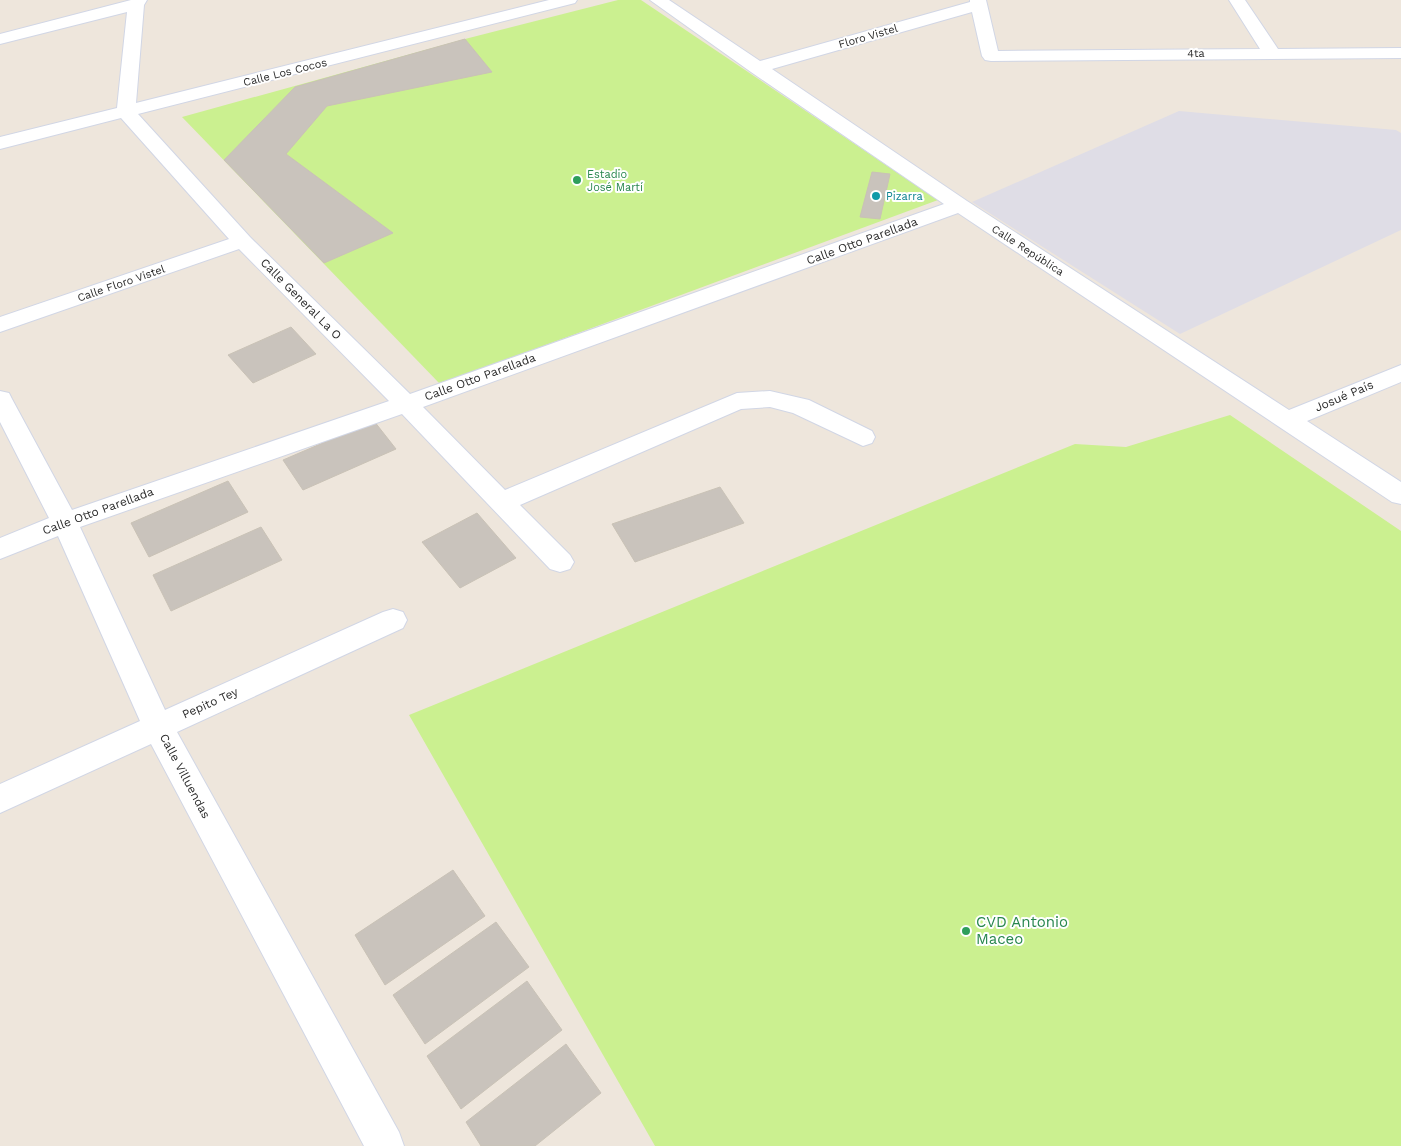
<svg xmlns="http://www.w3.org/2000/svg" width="1401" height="1146" viewBox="0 0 1401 1146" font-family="'Work Sans',sans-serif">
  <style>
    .industrial { fill: #dfdde6 }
    .pitch { fill: #cbf090 }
    .building { fill: #c9c3bc; stroke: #c9c2b6 }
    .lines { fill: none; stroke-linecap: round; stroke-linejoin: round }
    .minor-casing { stroke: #d1d6e5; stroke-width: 2 }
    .minor { fill: #fff; fill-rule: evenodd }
    .leisure-dot { fill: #2e9e5b; stroke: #fff; stroke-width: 2 }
    .culture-dot { fill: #0f9aa8; stroke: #fff; stroke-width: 2 }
    .labels { text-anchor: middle; stroke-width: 4; stroke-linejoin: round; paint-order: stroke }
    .far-street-label { font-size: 11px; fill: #2b2b2b; stroke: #fff }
    .far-leisure-label { font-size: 11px; fill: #27864d; stroke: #fff; text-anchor: start }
    .far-culture-label { font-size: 11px; fill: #0d838f; stroke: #fff; text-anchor: start }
    .street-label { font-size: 12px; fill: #2b2b2b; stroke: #fff }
    .near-leisure-label { font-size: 15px; fill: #27864d; stroke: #fff; text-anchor: start }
  </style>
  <rect width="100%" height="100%" fill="#eee6dc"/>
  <!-- industrial -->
  <path class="industrial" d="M1179 111 1396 130 1401 133V230L1180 334 972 202Z"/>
  <!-- pitch -->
  <g class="pitch">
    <path d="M618 0H641L938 200 440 384 182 117 465 39Z"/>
    <path d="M1230 415 1401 531V1146H655L409 715 1075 444 1126 447Z"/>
  </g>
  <!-- building -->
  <g class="building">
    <path d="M465 39 492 72 327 106 286 154 393 233 324 263 224 160 295 87Z"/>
    <path d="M872 172 890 174 880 219 860 217Z"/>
    <path d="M291 327 316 354 253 383 228 355Z"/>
    <path d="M374 421 396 449 303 490 283 460Z"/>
    <path d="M228 481 248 512 149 557 131 523Z"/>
    <path d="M720 487 744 523 635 562 612 524Z"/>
    <path d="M477 513 516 558 460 588 422 542Z"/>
    <path d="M261 527 282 560 171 611 153 575Z"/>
    <path d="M453 870 485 916 385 985 355 935Z"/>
    <path d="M496 922 529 967 425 1044 393 995Z"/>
    <path d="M527 981 562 1030 461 1109 427 1056Z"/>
    <path d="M566 1044 601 1093 535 1146H481L466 1122Z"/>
  </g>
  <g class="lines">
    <defs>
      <path id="minor" d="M131 0H147L144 5 136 103 549 0H577L575 3 138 114 250 237 410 394 944 204 751 72 650 0H669L760 61 970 2V0H986L998 51 1260 49 1229 0H1245L1278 49 1401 48V58L991 61 985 60 982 56 972 12 772 69 967 201 1289 410 1401 365V382L1307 421 1401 482V504L1392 502 958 213 423 407 505 490 737 393 770 391 809 400 872 431 875 437 872 443 863 446 793 413 770 407 741 409 520 505 570 555 574 562 570 569 560 572 550 569 402 414 80 527 165 710 383 612 393 609 403 612 407 620 403 628 177 732 399 1132 404 1146H364L151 744 0 813V784L140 721 58 536 0 559V538L49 518 0 422V391L9 393 12 399 72 510 389 401 239 249 0 332V317L229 239 121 118 0 149V137L117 108 127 12 0 44V34Z"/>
    </defs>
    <!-- minor casing -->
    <use href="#minor" class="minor-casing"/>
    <!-- minor -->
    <use href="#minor" class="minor"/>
  </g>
  <!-- markers -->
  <g class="leisure-dot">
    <circle cx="577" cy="180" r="5"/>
    <circle cx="966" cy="931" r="5"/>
  </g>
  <circle class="culture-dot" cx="876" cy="196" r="5"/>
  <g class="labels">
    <!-- far-street labels -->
    <g class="far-street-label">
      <text transform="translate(868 36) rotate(-16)" y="4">Floro Vistel</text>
      <text transform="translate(1196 53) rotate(-1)" y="4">4ta</text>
      <text transform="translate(285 72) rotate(-14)" y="4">Calle Los Cocos</text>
      <text transform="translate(1028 250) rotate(33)" y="4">Calle República</text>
      <text transform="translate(121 283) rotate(-19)" y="4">Calle Floro Vistel</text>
    </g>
    <!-- far-leisure labels -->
    <g class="far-leisure-label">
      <text x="587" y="178">Estadio<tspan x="587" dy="13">José Martí</tspan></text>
    </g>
    <!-- far-culture labels -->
    <g class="far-culture-label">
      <text x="886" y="200">Pizarra</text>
    </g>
    <!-- street labels -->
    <g class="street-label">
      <text transform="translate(862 241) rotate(-20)" y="4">Calle Otto Parellada</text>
      <text transform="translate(301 299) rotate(45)" y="4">Calle General La O</text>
      <text transform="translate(480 377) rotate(-20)" y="4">Calle Otto Parellada</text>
      <text transform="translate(1344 396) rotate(-23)" y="4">Josué País</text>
      <text transform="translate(98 511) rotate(-20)" y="4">Calle Otto Parellada</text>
      <text transform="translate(210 703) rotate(-24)" y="4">Pepito Tey</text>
      <text transform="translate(185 776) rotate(62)" y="4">Calle Villuendas</text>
    </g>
    <!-- near-leisure labels -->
    <g class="near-leisure-label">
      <text x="976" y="927">CVD Antonio<tspan x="976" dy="17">Maceo</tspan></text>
    </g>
  </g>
</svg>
